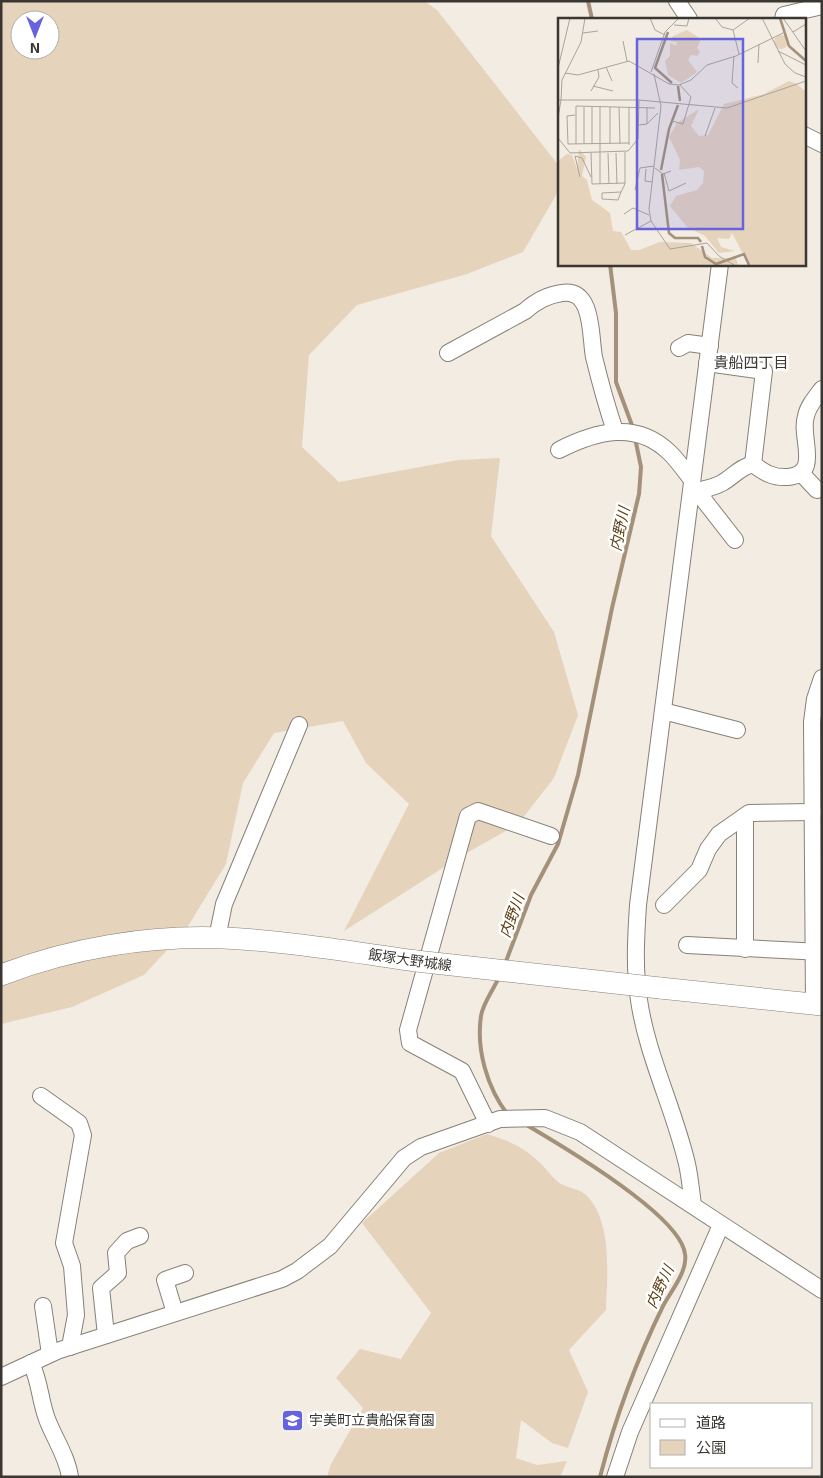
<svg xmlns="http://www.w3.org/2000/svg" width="823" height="1478" viewBox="0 0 823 1478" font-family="'Exo 2','Noto Sans JP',sans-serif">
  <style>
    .green { fill: #e5d3bc; fill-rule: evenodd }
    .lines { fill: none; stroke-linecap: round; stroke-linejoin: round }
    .stream { stroke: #a39179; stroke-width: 4 }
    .minor-casing { stroke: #878077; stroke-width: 18 }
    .major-casing { stroke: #878077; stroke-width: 22 }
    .minor { stroke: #fff; stroke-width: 16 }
    .major { stroke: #fff; stroke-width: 21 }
    .major-bridge-casing { stroke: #878077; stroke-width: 22; stroke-linecap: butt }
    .major-bridge { stroke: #fff; stroke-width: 21 }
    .labels { text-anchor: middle; stroke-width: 5; stroke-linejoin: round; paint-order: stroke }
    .street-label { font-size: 14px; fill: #3a3733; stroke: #fff }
    .poi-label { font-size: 14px; fill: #3a3733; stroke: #fff; text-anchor: start }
    .neighbourhood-label { font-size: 15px; fill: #3a3733; stroke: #fff }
    .water-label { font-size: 15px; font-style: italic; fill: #5c4014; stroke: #fff }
    .inset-river { fill: none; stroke: #a39179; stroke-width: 2.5 }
    .inset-road { fill: none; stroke: #a9a49c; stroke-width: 1 }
    .view { fill: #6763dd; fill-opacity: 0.15; stroke: #6763dd; stroke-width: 2.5 }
    .inset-edge { fill: none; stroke: #3a3733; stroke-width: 2.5 }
  </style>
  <rect width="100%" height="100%" fill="#f3ece2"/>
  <!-- green -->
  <g class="green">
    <path d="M1 1H424L437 10 559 166V190L523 252 467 274 357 305 309 355 302 447 339 482 458 460 500 458 491 536 554 632 578 715 554 778 518 824 463 855 344 931 409 804 366 763 343 721 274 733 243 783 226 864 185 931 144 975 72 1007 1 1024ZM20 20H50V50H20Z"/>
    <path d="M487 1134C506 1140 522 1146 537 1160 545 1167 551 1176 558 1182 566 1188 578 1188 586 1195 613 1221 607 1277 606 1310L569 1350 588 1392 568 1448 552 1443 521 1420 516 1458 537 1465 567 1461 560 1477H327L331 1464 363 1408 336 1378 360 1349 401 1359 431 1313 362 1223 439 1153Z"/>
  </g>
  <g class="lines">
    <!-- stream -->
    <g class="stream">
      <path d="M588 1 592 19"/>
      <path d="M610 264 616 313V382L633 428"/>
      <path d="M505 964 531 895 558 844 578 775 612 608 639 494 641 467 635 438"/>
      <path d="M499 977C494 989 483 1003 481 1016 476 1049 487 1088 508 1115"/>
      <path d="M525 1124C559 1144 681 1215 685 1254 688 1271 671 1291 663 1306 637 1359 615 1419 600 1477"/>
    </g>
    <defs>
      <g id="minor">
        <path d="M677 1 689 19"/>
        <path d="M783 19 784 15 822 6"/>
        <path d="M804 135 822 144"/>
        <path d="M679 348 688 343 710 346"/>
        <path d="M448 353 525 311C536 301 547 295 562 293 594 288 590 337 594 357 600 382 607 407 615 431"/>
        <path d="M707 363 764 371 753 464"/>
        <path d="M559 450C596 431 637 420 670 453 678 461 685 471 692 480"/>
        <path d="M801 473 817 490"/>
        <path d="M704 490 703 499 735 540"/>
        <path d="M691 492C702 490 713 488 722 483 734 476 740 467 753 464 765 473 773 478 788 477 822 474 799 437 806 416 808 406 816 397 822 389"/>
        <path d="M663 711 737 730"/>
        <path d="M664 905 699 870 708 849 719 834 749 813 813 812"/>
        <path d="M217 938 224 904 299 725"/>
        <path d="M687 945 822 952"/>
        <path d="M745 949V816"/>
        <path d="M814 1005 812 722 815 699 822 678"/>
        <path d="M41 1096 79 1123 83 1135 64 1243 72 1266 76 1315 70 1347"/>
        <path d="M488 1124 462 1071 410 1043 408 1030 468 816 478 811 551 836"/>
        <path d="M693 1205C691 1191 690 1177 687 1164 674 1108 647 1056 639 1000 634 968 636 936 638 905L720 264"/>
        <path d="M43 1306 50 1354"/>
        <path d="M175 1313 165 1280 185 1273"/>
        <path d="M106 1335 101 1288 118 1273 116 1253 127 1241 140 1236"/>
        <path d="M31 1363C40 1381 40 1401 47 1419 54 1438 67 1456 70 1477"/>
        <path d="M1 1377 57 1351 282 1279 297 1271 330 1246 404 1158 421 1147 500 1119 545 1118 580 1132 822 1290"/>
        <path d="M615 1477 630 1432 721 1225"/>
      </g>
      <g id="major">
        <path d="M1 975C71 948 149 935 224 938 288 941 353 952 416 961"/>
        <path d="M660 988 822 1005"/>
      </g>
    </defs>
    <!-- minor casing -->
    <use href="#minor" class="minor-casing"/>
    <!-- major casing -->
    <use href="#major" class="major-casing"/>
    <!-- minor -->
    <use href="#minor" class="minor"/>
    <!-- major -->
    <use href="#major" class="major"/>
    <defs>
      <path id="major-bridge" d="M416 961 660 988"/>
    </defs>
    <!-- major-bridge casing -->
    <use href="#major-bridge" class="major-bridge-casing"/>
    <!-- major-bridge -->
    <use href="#major-bridge" class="major-bridge"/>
  </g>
  <!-- icons -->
  <defs>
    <symbol id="school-square" viewBox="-11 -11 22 22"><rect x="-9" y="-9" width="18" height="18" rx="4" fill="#6763dd" stroke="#fff"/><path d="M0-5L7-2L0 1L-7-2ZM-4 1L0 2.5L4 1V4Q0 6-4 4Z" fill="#fff"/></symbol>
  </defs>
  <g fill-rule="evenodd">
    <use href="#school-square" x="280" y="1408" width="25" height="25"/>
  </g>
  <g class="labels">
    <!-- street labels -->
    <g class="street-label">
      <text transform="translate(410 960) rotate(8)" y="5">飯塚大野城線</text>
    </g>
    <!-- poi labels -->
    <g class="poi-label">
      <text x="309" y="1425">宇美町立貴船保育園</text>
    </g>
    <!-- neighbourhood labels -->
    <g class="neighbourhood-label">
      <text x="751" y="368">貴船四丁目</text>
    </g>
    <!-- water labels -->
    <g class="water-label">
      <text transform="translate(620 529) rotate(-78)" y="5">内野川</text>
      <text transform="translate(512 916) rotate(-70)" y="5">内野川</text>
      <text transform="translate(660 1287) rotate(-65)" y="5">内野川</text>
    </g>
  </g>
  <!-- overview -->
  <g transform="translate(558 18)">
    <rect width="248" height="248" fill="#f3ece2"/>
    <path d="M129 12 143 21 139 30 142 34 139 38 133 37 130 42 139 54 123 65 110 57 107 43 112 38V25L118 28 119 24 112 23 115 18ZM216 24a7 7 0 1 1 14 0a7 7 0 1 1-14 0ZM231 63 239 66 248 74 247 247H191L174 215 171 221 159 220 163 229 177 233 161 235 147 218 129 209 112 188 118 178 139 172 145 165 146 153 141 149 121 152 122 142 111 119 119 105 141 91 133 108 141 118 150 117 166 86 206 76ZM21 131 28 139 24 158 29 162 34 182 52 195 55 213 63 214 73 232H81L102 224 133 225 154 240H178L180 247H0V143L9 136 14 137 19 151Z" fill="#e5d3bc"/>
    <path class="inset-river" d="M222 0 231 28 248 43M110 14 97 50 114 65M120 68 122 83M103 152 111 111 120 87M104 156 111 215 117 220H140L143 224M144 228 147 239 158 246 186 236 191 247"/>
    <path class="inset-road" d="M92 0 97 12 107 17M151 0H157L164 9 175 12 192 0M204 0 227 46 237 55 248 59M225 0 248 33M116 7 129 8 131 0M175 12 181 36M235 14 248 6M25 15 40 13M65 23 69 43M220 33 248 47M176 38 174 65 180 70M200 45 201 26M48 49 54 63M0 50 12 0M93 54 107 14 121 0M7 55 20 57 71 43 111 66 121 67 133 62 149 47 178 38 227 14M96 56 103 88 91 191 93 203 112 231 149 225 161 238 176 247M35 68 55 73M33 73 41 59 40 52M0 82H81L169 90 248 63M3 82 4 62 23 24 27 0M26 89V126M34 89V126M42 89V166M52 89V126M61 89 62 126M71 89V127M17 97 9 98 10 126 71 125M0 100 3 82M114 103 125 106 133 79 122 67M89 106V89M81 107 89 106 100 95M147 118 157 90M0 120 12 135 70 133 80 121 81 82M18 126V88L97 90M33 135 34 166 67 165M50 135 51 166M58 135 59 166M97 150 105 156 113 153M88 151 87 163 94 164M106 155 111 173 128 165M22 159 17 138 24 140 33 159M77 172 82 150 96 148M63 174 44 175V181L60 182 63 174 66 168 67 165V134M66 196 75 190 91 197M67 217 93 203"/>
    <path class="view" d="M79 21H185V211H79Z"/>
    <rect width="248" height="248" class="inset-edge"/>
  </g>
  <!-- border -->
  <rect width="823" height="1478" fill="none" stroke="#3a3733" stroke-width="5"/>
  <!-- legend -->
  <rect x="650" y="1403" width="162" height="65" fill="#ffffff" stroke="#b0afad"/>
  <rect x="660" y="1419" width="25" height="8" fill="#ffffff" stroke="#b0afad"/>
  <text x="696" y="1428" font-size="15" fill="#3a3733">道路</text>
  <rect x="660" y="1440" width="25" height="15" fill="#e5d3bc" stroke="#b0afad"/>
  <text x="696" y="1453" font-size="15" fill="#3a3733">公園</text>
  <!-- north arrow -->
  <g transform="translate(35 35) rotate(180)"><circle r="24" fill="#ffffff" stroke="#b0afad"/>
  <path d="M0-4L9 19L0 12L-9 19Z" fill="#6763dd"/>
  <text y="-8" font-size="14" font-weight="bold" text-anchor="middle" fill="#3a3733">N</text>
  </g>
</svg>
